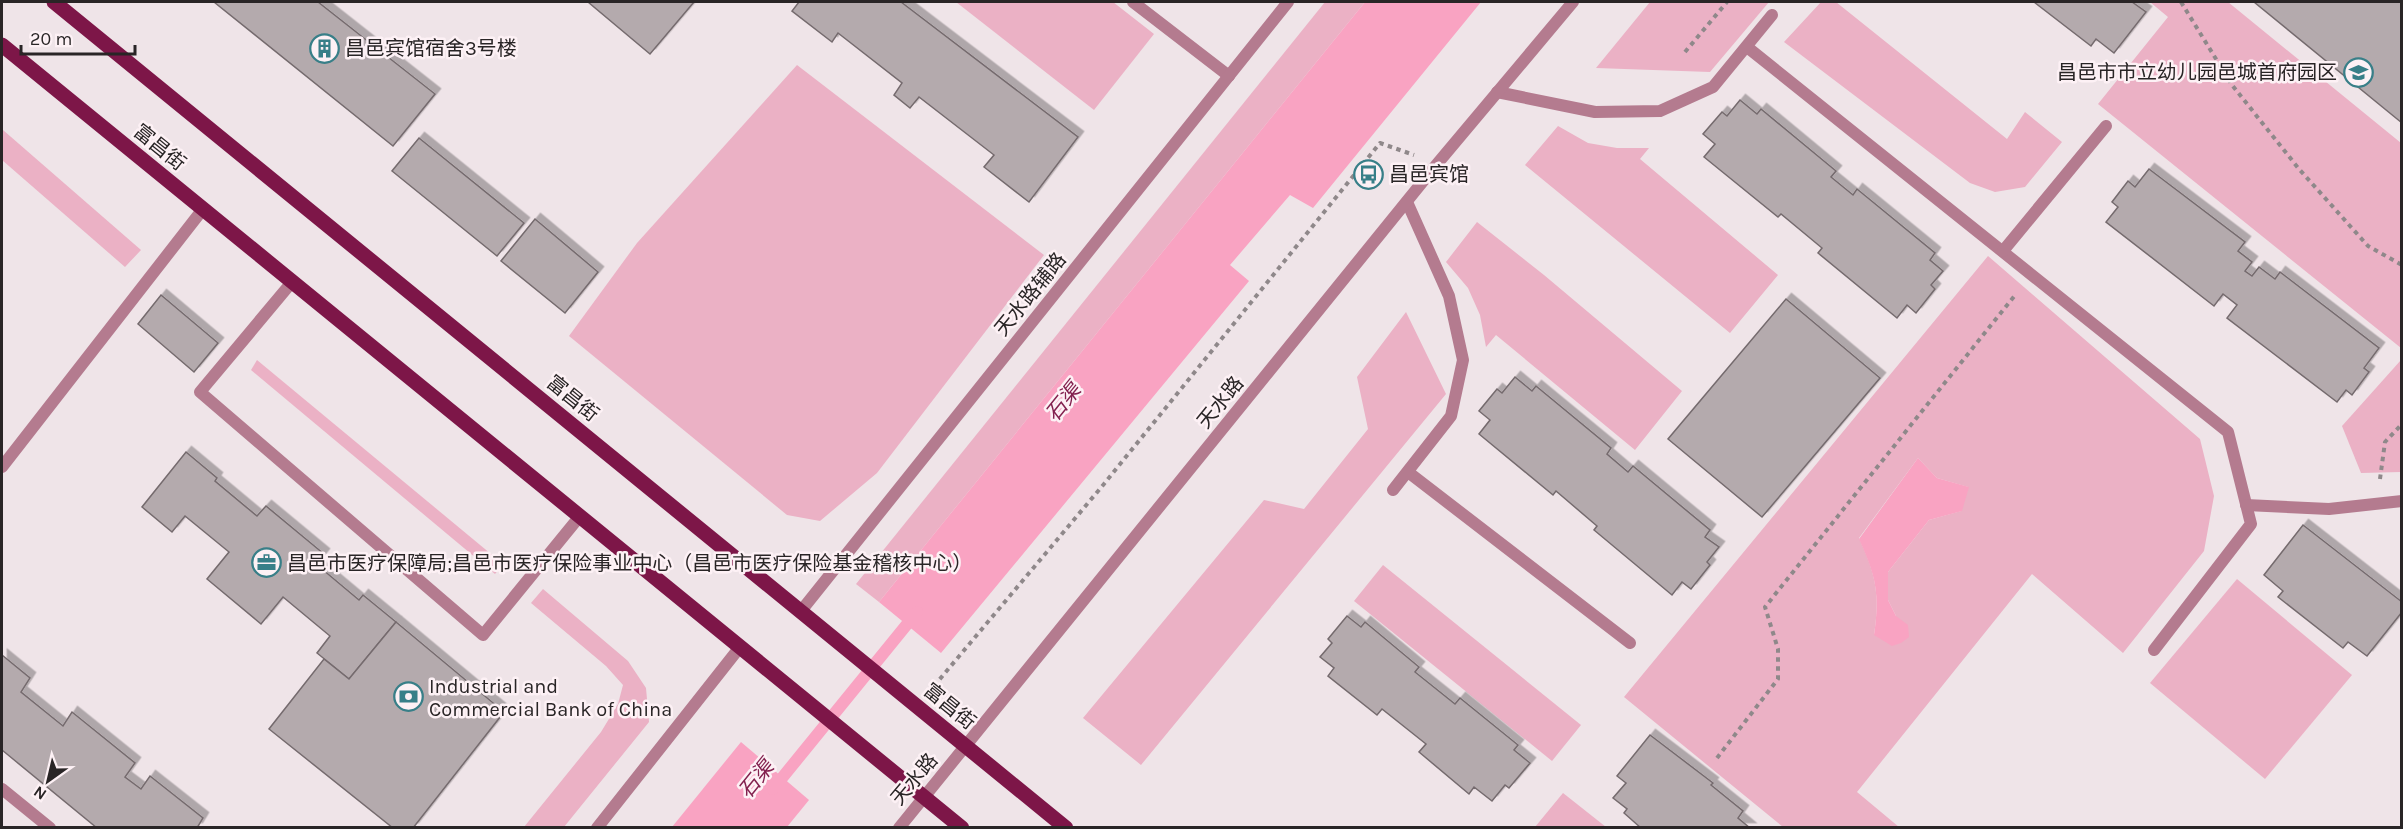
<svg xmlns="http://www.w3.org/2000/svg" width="2403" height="829" viewBox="0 0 2403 829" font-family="Karla,'Noto Sans SC',sans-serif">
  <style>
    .green { fill: #ebb1c5; fill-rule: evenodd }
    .water { fill: #f9a3c2 }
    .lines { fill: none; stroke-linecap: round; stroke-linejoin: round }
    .stream { stroke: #f9a3c2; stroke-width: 12 }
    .building { fill: #b4aaad; stroke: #756b6e; stroke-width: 1.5; filter: url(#shadow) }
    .path { stroke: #8f888a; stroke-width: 4; stroke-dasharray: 4.5 4.5; stroke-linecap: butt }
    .service { stroke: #b47b8f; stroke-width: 12 }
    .tertiary { stroke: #b47b8f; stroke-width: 12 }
    .primary { stroke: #7d1648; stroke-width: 15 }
    .labels { text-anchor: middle; stroke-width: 5; stroke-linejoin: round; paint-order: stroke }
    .poi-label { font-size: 20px; fill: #292526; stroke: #fdf1f5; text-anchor: start }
    .street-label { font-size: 20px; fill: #292526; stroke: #fdf1f5 }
    .water-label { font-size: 21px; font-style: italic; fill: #83214f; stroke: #fdf1f5 }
  </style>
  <defs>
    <filter id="shadow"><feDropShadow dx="5.5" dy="-5.5" stdDeviation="0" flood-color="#0004"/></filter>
  </defs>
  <rect width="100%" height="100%" fill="#efe4e8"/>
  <!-- green -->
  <g class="green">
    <path d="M956 2H1113L1154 34 1094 110Z"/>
    <path d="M1325 2H1365L879 602 856 584Z"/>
    <path d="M1650 2H1769L1710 72 1596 68Z"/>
    <path d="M1821 2H1836L2007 139 2025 112 2062 142 2025 187 1995 192 1970 183 1784 42Z"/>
    <path d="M2150 2H2228L2401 143V348L2098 104 2168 17Z"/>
    <path d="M797 65 1044 255 877 473 820 521 787 515 569 336 637 243Z"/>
    <path d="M1558 126 1588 143 1617 148H1649L1640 159 1778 275 1730 333 1525 165Z"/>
    <path d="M3 130 141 250 125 267 2 160Z"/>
    <path d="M1477 222 1544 275 1682 391 1635 450 1496 335 1486 347 1480 315 1468 288 1446 262Z"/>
    <path d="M1988 256 2200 439 2214 496 2204 551 2123 653 2032 574 1857 792 1899 827H1783L1624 697ZM1918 458 1937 478 1968 487 1961 511 1929 520 1888 572V600L1896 616 1874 635C1880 594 1876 575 1859 538Z"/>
    <path d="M1406 312 1446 394 1141 765 1083 718 1264 500 1304 509 1368 429 1357 377Z"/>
    <path d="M257 360 503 564 495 574 251 370Z"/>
    <path d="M2401 360V472L2361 473 2342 426Z"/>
    <path d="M1383 565 1581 725 1552 761 1354 601Z"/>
    <path d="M2237 579 2352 675 2265 779 2150 683Z"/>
    <path d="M543 589 628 661 646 688 649 722 564 827H524L601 732 618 704 623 685 606 666 531 603Z"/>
    <path d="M1563 793 1606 827H1535Z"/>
  </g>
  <!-- water -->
  <g class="water">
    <path d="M1365 2H1481L1313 208 1290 195 1230 265 1249 281 941 653 879 602Z"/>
    <path d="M1918 458 1937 478 1969 487 1962 511 1929 520 1888 572V600L1896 616 1908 625 1909 637 1901 643 1892 646 1874 635C1880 594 1876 576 1859 539Z"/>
    <path d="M741 742 809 800 787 827H672Z"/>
  </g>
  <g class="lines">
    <!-- stream -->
    <path class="stream" d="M773 789 917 612"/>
  </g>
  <!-- building -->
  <g class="building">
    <path d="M214 2H318L435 94 393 146Z"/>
    <path d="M588 2H694L650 54Z"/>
    <path d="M799 2H901L1078 137 1029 202 984 167 994 155 919 97 910 108 894 95 902 83 838 33 832 42 792 11Z"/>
    <path d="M2034 2H2132L2146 12 2114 53 2096 39 2091 46Z"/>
    <path d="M2254 2H2402V123Z"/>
    <path d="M1740 100 1757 114 1761 109 1836 171 1831 177 1853 195 1857 189 1935 253 1930 260 1943 271 1931 285 1935 289 1916 313 1907 305 1897 318 1818 253 1822 248 1781 214 1778 217 1704 157 1715 144 1703 134 1722 112 1727 116Z"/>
    <path d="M419 138 524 223 497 256 392 171Z"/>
    <path d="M2149 169 2245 242 2238 251 2252 262 2245 271 2252 276 2259 267 2275 279 2280 272 2379 348 2364 368 2369 372 2352 395 2346 390 2337 402 2227 318 2237 305 2223 294 2214 306 2106 222 2118 207 2112 202 2128 181 2135 187Z"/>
    <path d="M535 219 598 272 565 313 501 261Z"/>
    <path d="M161 295 218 343 194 372 138 324Z"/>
    <path d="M1786 299 1880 378 1762 517 1668 439Z"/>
    <path d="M1515 377 1532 391 1536 386 1611 448 1607 454 1628 472 1633 466 1710 530 1705 537 1719 547 1707 562 1710 565 1691 589 1682 582 1672 595 1594 530 1597 526 1556 491 1553 495 1479 434 1490 420 1479 411 1497 389 1502 393Z"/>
    <path d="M186 452 217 478 215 481 257 516 266 506 324 554 316 564 359 600 363 595 396 622 349 679 317 653 330 636 283 597 261 624 207 579 229 552 185 516 172 532 142 507Z"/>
    <path d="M2303 525 2402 602V612L2367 656 2348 642 2343 648 2278 597 2283 591 2264 575Z"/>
    <path d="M1347 616 1361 627 1365 622 1419 667 1415 672 1455 704 1460 698 1518 745 1514 750 1530 763 1509 788 1505 785 1492 801 1474 787 1469 794 1419 752 1426 744 1382 709 1377 715 1328 676 1334 668 1320 657 1332 643 1328 639Z"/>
    <path d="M396 622 504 712 413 828H393L269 729 324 659 349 679Z"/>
    <path d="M2 655 30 678 21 692 63 726 72 712 135 763 125 777 141 789 150 776 203 818 197 828H97L2 750Z"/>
    <path d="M1650 735 1713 783 1711 785 1743 811 1738 818 1750 828H1641L1624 813 1627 809 1613 798 1626 783 1617 776Z"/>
  </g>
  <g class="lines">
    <!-- path -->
    <g class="path">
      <path d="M2181 2 2232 85 2299 169 2368 246 2402 265"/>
      <path d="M1685 52 1727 2"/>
      <path d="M2380 479 2385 442 2402 424"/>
      <path d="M934 686 1104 484 1380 143 1414 155"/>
      <path d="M1717 758 1778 679V649L1765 607 2016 294"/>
    </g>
    <!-- service -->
    <g class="service">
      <path d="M1133 2 1229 76"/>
      <path d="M1747 47 2228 432 2251 524 2154 650"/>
      <path d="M1497 92 1595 112 1660 111 1713 87 1772 15"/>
      <path d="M2003 251 2106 126"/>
      <path d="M292 282 200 392 483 635 580 516"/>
      <path d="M2 467 203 209"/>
      <path d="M1408 472 1630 643"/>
      <path d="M1393 490 1451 416 1463 360 1449 296 1407 202"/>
      <path d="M2246 505 2329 509 2402 501"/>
      <path d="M2 789 50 828"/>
    </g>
    <!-- tertiary -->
    <g class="tertiary">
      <path d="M801 611 1288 2"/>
      <path d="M597 828 740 647"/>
      <path d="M899 828 1437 164 1573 2"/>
    </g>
    <!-- primary -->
    <g class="primary">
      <path d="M54 2 1066 828"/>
      <path d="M2 45 962 828"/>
    </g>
  </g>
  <!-- icons -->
  <defs>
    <symbol id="building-ring" viewBox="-11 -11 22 22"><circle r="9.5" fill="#fdf1f5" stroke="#387f88" stroke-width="1.5"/><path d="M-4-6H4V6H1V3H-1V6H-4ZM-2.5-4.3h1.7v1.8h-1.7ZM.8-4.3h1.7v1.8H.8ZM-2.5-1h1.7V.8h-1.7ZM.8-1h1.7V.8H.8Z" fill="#387f88"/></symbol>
    <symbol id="school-ring" viewBox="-11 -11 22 22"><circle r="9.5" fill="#fdf1f5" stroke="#387f88" stroke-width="1.5"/><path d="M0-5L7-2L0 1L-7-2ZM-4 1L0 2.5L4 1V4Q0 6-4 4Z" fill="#387f88"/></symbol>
    <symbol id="bus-ring" viewBox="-11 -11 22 22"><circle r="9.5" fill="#fdf1f5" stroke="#387f88" stroke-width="1.5"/><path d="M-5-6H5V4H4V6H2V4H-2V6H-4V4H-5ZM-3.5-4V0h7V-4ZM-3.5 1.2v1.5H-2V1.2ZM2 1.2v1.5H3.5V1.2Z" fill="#387f88"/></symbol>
    <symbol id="office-ring" viewBox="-11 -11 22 22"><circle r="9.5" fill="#fdf1f5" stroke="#387f88" stroke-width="1.5"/><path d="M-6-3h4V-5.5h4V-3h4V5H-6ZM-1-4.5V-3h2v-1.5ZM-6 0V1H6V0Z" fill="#387f88"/></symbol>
    <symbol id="bank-ring" viewBox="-11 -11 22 22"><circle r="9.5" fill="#fdf1f5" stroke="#387f88" stroke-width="1.5"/><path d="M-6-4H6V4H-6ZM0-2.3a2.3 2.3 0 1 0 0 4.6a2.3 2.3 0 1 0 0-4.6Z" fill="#387f88"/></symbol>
  </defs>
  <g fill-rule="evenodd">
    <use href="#building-ring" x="308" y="32" width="33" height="33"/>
    <use href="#school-ring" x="2342" y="56" width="33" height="33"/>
    <use href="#bus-ring" x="1352" y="158" width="33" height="33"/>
    <use href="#office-ring" x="250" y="546" width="33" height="33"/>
    <use href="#bank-ring" x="392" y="680" width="33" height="33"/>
  </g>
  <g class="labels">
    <!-- poi labels -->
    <g class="poi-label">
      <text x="345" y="55">昌邑宾馆宿舍3号楼</text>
      <text x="2337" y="79" text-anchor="end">昌邑市市立幼儿园邑城首府园区</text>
      <text x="1389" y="181">昌邑宾馆</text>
      <text x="287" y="570">昌邑市医疗保障局;昌邑市医疗保险事业中心（昌邑市医疗保险基金稽核中心）</text>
      <text x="429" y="693">Industrial and<tspan x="429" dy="23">Commercial Bank of China</tspan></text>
    </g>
    <!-- street labels -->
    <g class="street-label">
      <text transform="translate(160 147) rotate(39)" y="7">富昌街</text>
      <text transform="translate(1030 294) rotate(-51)" y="7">天水路辅路</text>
      <text transform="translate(573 398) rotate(39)" y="7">富昌街</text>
      <text transform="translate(1220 402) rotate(-51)" y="7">天水路</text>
      <text transform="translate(950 706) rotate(39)" y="7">富昌街</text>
      <text transform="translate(914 779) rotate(-50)" y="7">天水路</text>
    </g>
    <!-- water labels -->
    <g class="water-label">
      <text transform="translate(1063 402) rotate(-51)" y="7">石渠</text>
      <text transform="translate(756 779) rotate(-51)" y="7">石渠</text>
    </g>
  </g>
  <!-- border -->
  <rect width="2403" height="829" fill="none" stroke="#292526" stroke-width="6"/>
  <!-- north arrow -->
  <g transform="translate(48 781) rotate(214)" stroke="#fdf1f5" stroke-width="4.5" paint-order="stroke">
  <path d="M0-4.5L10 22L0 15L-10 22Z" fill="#292526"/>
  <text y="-9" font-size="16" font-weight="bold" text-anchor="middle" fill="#292526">N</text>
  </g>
  <!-- scale -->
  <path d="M21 45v9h114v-9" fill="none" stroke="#292526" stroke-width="3"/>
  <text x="30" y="45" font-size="18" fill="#292526" stroke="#fdf1f5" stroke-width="4.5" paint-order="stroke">20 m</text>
</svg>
